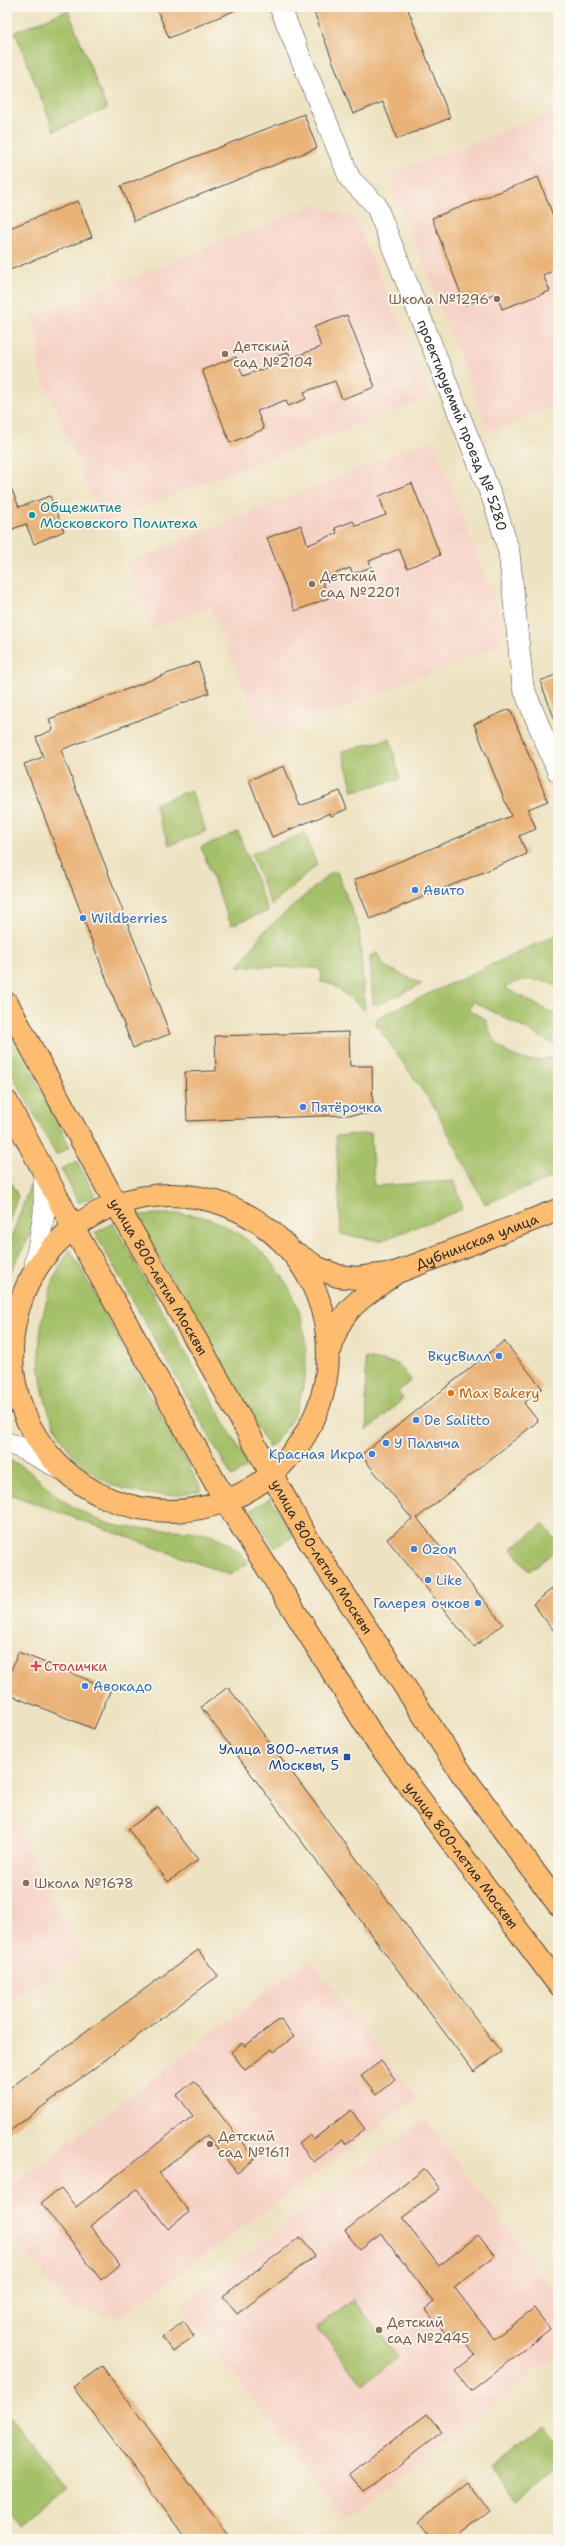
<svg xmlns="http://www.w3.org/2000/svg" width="565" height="2546" viewBox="0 0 565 2546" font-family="'Shantell Sans',sans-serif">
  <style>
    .built { fill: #f6d1c5 }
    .green { fill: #a4c067; stroke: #687649 }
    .building { fill: #e9b378 }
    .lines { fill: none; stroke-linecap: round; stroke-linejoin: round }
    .minor-casing { stroke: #484642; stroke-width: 22 }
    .major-casing { stroke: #484642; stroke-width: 24 }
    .minor { stroke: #fff; stroke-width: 21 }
    .major { stroke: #febc70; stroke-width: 22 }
    .education-dot { fill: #8d6e63; stroke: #fbf7ec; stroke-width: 1.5 }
    .culture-dot { fill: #0f9aa8; stroke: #fbf7ec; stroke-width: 1.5 }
    .shop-dot { fill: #3f7fe0; stroke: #fbf7ec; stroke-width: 1.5 }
    .food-dot { fill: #e8710a; stroke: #fbf7ec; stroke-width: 1.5 }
    .health-dot { fill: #e0444e; stroke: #fbf7ec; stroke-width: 1.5 }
    .transit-dot { fill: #1a4fb4; stroke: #fbf7ec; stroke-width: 1.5 }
    .labels { text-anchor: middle; stroke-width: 3.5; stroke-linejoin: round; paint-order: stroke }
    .education-label { font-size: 14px; fill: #785e54; stroke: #fbf7ec; text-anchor: start }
    .street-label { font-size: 14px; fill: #2b2b2b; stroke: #fbf7ec }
    .culture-label { font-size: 14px; fill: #0d838f; stroke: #fbf7ec; text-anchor: start }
    .shop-label { font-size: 14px; fill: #366cbe; stroke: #fbf7ec; text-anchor: start }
    .food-label { font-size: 14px; fill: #c56008; stroke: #fbf7ec; text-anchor: start }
    .health-label { font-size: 14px; fill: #be3a42; stroke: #fbf7ec; text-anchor: start }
    .transit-label { font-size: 14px; fill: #164399; stroke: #fbf7ec; text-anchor: end }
  </style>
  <rect width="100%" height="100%" fill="#fbf7ec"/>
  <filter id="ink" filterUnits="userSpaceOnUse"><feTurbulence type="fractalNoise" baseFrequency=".025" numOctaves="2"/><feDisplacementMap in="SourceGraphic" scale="8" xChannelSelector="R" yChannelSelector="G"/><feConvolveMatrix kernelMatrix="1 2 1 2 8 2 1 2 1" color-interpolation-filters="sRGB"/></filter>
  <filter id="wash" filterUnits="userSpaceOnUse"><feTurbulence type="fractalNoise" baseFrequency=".012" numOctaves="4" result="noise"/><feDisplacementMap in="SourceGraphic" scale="16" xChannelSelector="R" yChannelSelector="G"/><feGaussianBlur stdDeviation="0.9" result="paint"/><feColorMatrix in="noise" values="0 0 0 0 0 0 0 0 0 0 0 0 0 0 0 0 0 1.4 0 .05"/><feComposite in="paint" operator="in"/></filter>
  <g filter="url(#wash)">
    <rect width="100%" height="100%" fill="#ede2c1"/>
    <!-- built -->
    <g class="built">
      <path d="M558 110V405L489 432 389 175Z"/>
      <path d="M315 205 355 218 430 397 102 522 39 368 38 340 31 317Z"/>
      <path d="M433 439 506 632 499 645 282 732 262 730 210 606 153 629 127 563Z"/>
      <path d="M7 1807 82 1959 7 2002Z"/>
      <path d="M310 1959 416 2098 122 2316 69 2309 7 2228V2190Z"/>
      <path d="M424 2119 558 2295V2356L344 2519 180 2305Z"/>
    </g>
    <!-- green -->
    <g class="green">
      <path d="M68 10 107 109 54 131 15 32Z"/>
      <path d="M390 739 400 779 353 791 342 751Z"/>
      <path d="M191 790 206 831 169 845 154 804Z"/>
      <path d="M238 832 268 911 231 925 201 847Z"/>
      <path d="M305 833 317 865 271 905 251 854Z"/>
      <path d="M332 872H337L359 929 365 1010 332 984 321 982 322 973 318 968 239 966 263 932Z"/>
      <path d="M558 934V987C539 977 522 977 505 988L558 1016V1046L472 1001 468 1009 486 1020C491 1045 513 1063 540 1060 546 1060 552 1055 558 1057V1175L485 1204 436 1110 376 1024 378 1017Z"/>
      <path d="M377 953 384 966 422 984 377 1005 373 1004 370 956Z"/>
      <path d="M7 1023 70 1147 56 1155 7 1065Z"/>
      <path d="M371 1133 374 1186 455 1181 463 1209 380 1241 341 1234 336 1136Z"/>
      <path d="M77 1161 95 1195 79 1203 61 1169Z"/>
      <path d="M7 1176 18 1196 7 1227Z"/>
      <path d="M30 1185C48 1216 21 1251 7 1277V1250Z"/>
      <path d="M156 1214C170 1214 185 1213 198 1216 215 1219 231 1229 245 1238 300 1278 319 1345 297 1408 292 1423 279 1436 269 1448L135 1215Z"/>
      <path d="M113 1223 249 1466 232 1477 95 1233Z"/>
      <path d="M70 1249 202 1490C52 1526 0 1357 70 1249Z"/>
      <path d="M365 1358 398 1364 411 1380 398 1392 403 1399 367 1431Z"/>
      <path d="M7 1460C29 1465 43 1486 61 1499 74 1507 90 1517 104 1522 151 1539 217 1514 248 1563L230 1575 7 1493Z"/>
      <path d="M270 1498 294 1536 275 1548 251 1510Z"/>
      <path d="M543 1524 558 1542V1549L529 1571 511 1549Z"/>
      <path d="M353 2299 398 2357 363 2385 317 2327Z"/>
      <path d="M7 2413 66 2489 20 2525 7 2508Z"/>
      <path d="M544 2426 558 2445V2468L515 2501 490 2468Z"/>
    </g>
    <g id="blocks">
      <!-- building -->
      <g class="building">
        <path d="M156 7H243L169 38Z"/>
        <path d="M312 7H407L450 118 397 139 383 102 353 114Z"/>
        <path d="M304 114 317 148 134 221 121 186Z"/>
        <path d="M538 177 558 228V269L543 275 550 291 502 309 496 293 465 305 432 218Z"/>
        <path d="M78 201 92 237 7 271V229Z"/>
        <path d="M347 315 375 387 342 399 335 381 304 392 306 399 288 406 286 400 257 411 264 429 230 443 202 370 236 357 243 376 273 365 270 359 288 352 291 358 321 347 314 327Z"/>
        <path d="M7 478 19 507 50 496 64 531 34 544 26 524 7 531Z"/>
        <path d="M412 483 440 555 407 568 399 549 369 561 371 567 353 574 350 568 321 579 329 598 295 611 267 538 301 525 308 545 337 533 335 528 353 521 356 526 386 515 379 496Z"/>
        <path d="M198 662 209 693 61 750 170 1034 133 1048 24 764 43 757 36 737 53 730 49 719Z"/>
        <path d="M558 674V725H557L540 681Z"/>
        <path d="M510 709 548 801 528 809 536 829 519 836 527 854 370 919 354 880 511 816 474 724Z"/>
        <path d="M284 766 300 806 340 791 347 809 331 816 330 813 272 837 249 780Z"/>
        <path d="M349 1032 350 1066H372L373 1114 187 1121 185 1072 216 1071 215 1036Z"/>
        <path d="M504 1341 542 1388 524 1403 538 1421 417 1518 503 1624 474 1647 387 1539 412 1519 361 1455Z"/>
        <path d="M558 1584V1636L533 1604Z"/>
        <path d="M18 1652 111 1689 94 1729 7 1694V1681Z"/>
        <path d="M228 1687 501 2052 474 2072 201 1707Z"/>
        <path d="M158 1807 198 1860 168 1882 128 1829Z"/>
        <path d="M198 1950 218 1976 7 2133V2090Z"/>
        <path d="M280 2019 294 2037 274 2052 272 2049 245 2070 231 2052 242 2043 245 2046Z"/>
        <path d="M381 2061 395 2079 376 2095 361 2076Z"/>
        <path d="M194 2081 255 2159 237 2173 207 2135 159 2173 189 2212 168 2229 137 2189 90 2226 120 2265 101 2280 41 2203 61 2188 76 2207 193 2116 177 2095Z"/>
        <path d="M351 2110 365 2129 345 2144 342 2140 314 2162 299 2144 310 2135 314 2139Z"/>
        <path d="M424 2169 440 2189 402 2218 439 2266 478 2235 495 2256 454 2287 494 2339 534 2308 550 2329 471 2391 455 2371 475 2355 456 2331 448 2337 425 2309 434 2302 381 2234 360 2250 345 2231Z"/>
        <path d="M300 2237 315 2256 237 2314 223 2296Z"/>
        <path d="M184 2321 194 2336 173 2352 162 2337Z"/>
        <path d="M102 2366 231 2539H186L73 2387Z"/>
        <path d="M427 2414 442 2432 364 2492 349 2474Z"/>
        <path d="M468 2482 490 2510 453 2539H432L418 2521Z"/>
      </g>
    </g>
  </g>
  <g filter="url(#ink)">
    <use href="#blocks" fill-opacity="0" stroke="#484642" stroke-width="1"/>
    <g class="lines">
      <defs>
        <g id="minor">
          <path id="s1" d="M280 7 350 179 376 205 495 505 509 552 523 687 558 772"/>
          <path d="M34 1272 44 1213V1170"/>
          <path d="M7 1373 12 1354"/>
          <path d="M7 1443 19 1447 63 1470"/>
        </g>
        <g id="major">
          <path id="s2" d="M7 1003 116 1204 202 1350 306 1536 462 1774 558 1904"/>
          <path id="s3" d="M7 1102 73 1227 226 1502 374 1738 558 1984"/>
          <circle cx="170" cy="1353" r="158"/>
          <path id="s4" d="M297 1254 318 1268 338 1276 357 1278 395 1273 558 1210"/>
          <path d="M331 1348C339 1309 363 1297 393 1275"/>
        </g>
      </defs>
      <!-- minor casing -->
      <use href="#minor" class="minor-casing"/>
      <!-- major casing -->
      <use href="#major" class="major-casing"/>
      <!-- minor -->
      <use href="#minor" class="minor"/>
      <!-- major -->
      <use href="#major" class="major"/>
    </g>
  </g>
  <!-- markers -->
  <g class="education-dot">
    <circle cx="497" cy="299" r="4"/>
    <circle cx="225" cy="354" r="4"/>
    <circle cx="312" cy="584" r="4"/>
    <circle cx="26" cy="1883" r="4"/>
    <circle cx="210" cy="2144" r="4"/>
    <circle cx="379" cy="2330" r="4"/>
  </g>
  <circle class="culture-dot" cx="32" cy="515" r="4"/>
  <g class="shop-dot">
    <circle cx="415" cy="890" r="4"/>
    <circle cx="83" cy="918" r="4"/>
    <circle cx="303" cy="1107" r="4"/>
    <circle cx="499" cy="1356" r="4"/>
    <circle cx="416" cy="1420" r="4"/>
    <circle cx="386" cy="1443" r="4"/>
    <circle cx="372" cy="1454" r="4"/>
    <circle cx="414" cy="1549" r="4"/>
    <circle cx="428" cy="1580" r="4"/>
    <circle cx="478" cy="1603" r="4"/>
    <circle cx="85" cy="1686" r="4"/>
  </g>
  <circle class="food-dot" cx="451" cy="1393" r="4"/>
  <path class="health-dot" d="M34 1660h4v4h4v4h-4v4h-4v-4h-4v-4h4z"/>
  <rect class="transit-dot" x="343" y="1753" width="8" height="8" rx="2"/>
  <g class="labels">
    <!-- education labels -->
    <g class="education-label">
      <text x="489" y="304" text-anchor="end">Школа №1296</text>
      <text x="233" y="351">Детский<tspan x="233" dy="16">сад №2104</tspan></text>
      <text x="320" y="581">Детский<tspan x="320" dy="16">сад №2201</tspan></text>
      <text x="34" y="1888">Школа №1678</text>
      <text x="218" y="2141">Детский<tspan x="218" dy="16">сад №1611</tspan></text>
      <text x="387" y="2327">Детский<tspan x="387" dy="16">сад №2445</tspan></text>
    </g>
    <!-- street labels -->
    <g class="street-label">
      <text dy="5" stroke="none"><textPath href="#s1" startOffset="459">проектируемый проезд № 5280</textPath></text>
      <text dy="5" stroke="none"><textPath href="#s4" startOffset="192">Дубнинская улица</textPath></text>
      <text dy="5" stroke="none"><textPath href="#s2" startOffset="313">улица 800-летия Москвы</textPath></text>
      <text dy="5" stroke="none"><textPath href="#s2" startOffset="637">улица 800-летия Москвы</textPath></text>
      <text dy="5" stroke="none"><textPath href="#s3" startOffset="881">улица 800-летия Москвы</textPath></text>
    </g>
    <!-- culture labels -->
    <g class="culture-label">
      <text x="40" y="512">Общежитие<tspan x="40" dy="16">Московского Политеха</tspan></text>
    </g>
    <!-- shop labels -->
    <g class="shop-label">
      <text x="423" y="895">Авито</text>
      <text x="91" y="923">Wildberries</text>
      <text x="311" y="1112">Пятёрочка</text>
      <text x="491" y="1361" text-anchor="end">ВкусВилл</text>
      <text x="424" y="1425">De Salitto</text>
      <text x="394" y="1448">У Палыча</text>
      <text x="364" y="1459" text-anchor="end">Красная Икра</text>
      <text x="422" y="1554">Ozon</text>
      <text x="436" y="1585">Like</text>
      <text x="470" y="1608" text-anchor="end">Галерея очков</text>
      <text x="93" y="1691">Авокадо</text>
    </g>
    <!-- food labels -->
    <g class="food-label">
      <text x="459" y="1398">Max Bakery</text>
    </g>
    <!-- health labels -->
    <g class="health-label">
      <text x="44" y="1671">Столички</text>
    </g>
    <!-- transit labels -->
    <g class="transit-label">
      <text x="339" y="1754">Улица 800-летия<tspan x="339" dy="16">Москвы, 5</tspan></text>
    </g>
  </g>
  <!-- margin -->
  <rect width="565" height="2546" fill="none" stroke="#fbf7ec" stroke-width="24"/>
</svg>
